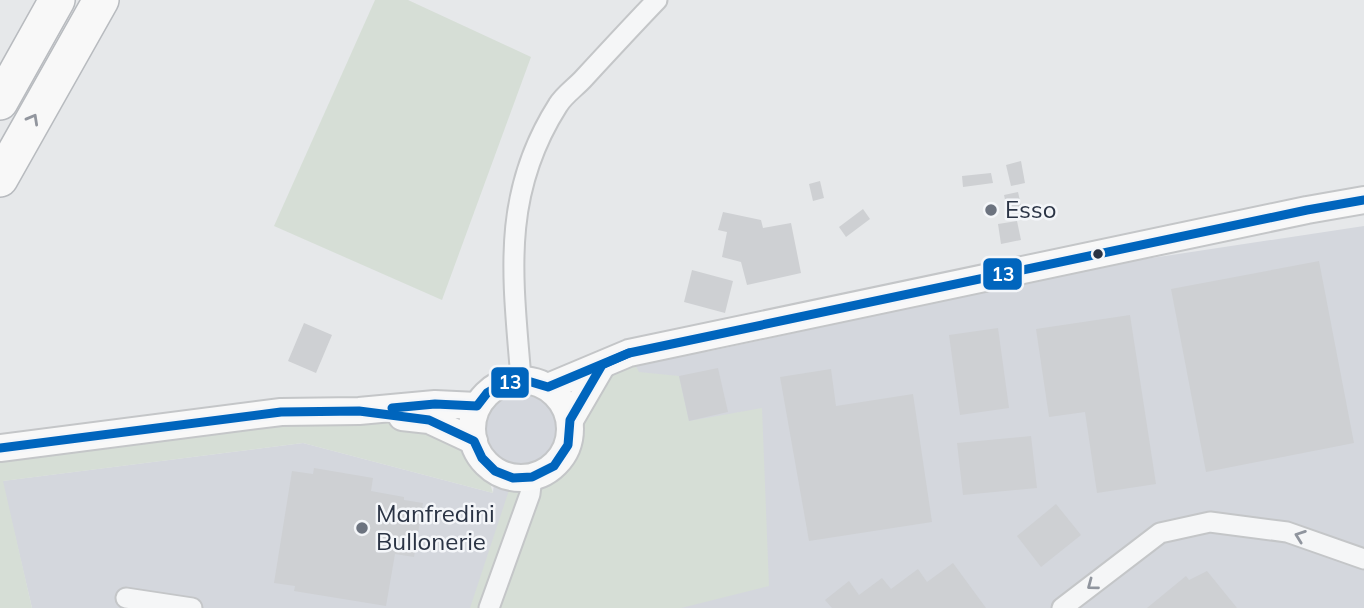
<svg xmlns="http://www.w3.org/2000/svg" width="1364" height="608" viewBox="0 0 1364 608" font-family="Mulish,sans-serif">
  <style>
    .built { fill: #d4d7dd }
    .green { fill: #d6ded6 }
    .building { fill: #ced0d3 }
    .lines { fill: none; stroke-linecap: round; stroke-linejoin: round }
    .minor-casing { stroke: #c4c6c8; stroke-width: 23 }
    .secondary-casing { stroke: #c4c6c8; stroke-width: 30 }
    .motorway-casing { stroke: #b8bbbf; stroke-width: 38 }
    .minor { stroke: #f5f6f7; stroke-width: 19 }
    .secondary { stroke: #f8f8f8; stroke-width: 26 }
    .motorway { stroke: #f8f8f8; stroke-width: 35 }
    .bus-1-casing { stroke: #f4f6f9; stroke-width: 14 }
    .bus-1 { stroke: #0065bd; stroke-width: 9 }
    .oneway { stroke: #92969e }
    .oneway2 { stroke: #90959e }
    .poi-dot { fill: #6c737f; stroke: #f4f6f9; stroke-width: 2.5 }
    .bus-dot { fill: #2b3445; stroke: #f4f6f9; stroke-width: 2.5 }
    .labels { text-anchor: middle; stroke-width: 5; stroke-linejoin: round; paint-order: stroke }
    .poi-label { font-size: 24px; fill: #2b3445; stroke: #f4f6f9; text-anchor: start }
    .line-badge { stroke: #f4f6f9; stroke-width: 2.5 }
    .badge-label { font-size: 19px; text-anchor: middle; font-weight: bold; fill: #fff }
  </style>
  <rect width="100%" height="100%" fill="#e6e8ea"/>
  <!-- built -->
  <path class="built" d="M1364 226V608H32L2 481 303 443 493 493 495 471 482 458 474 441 477 406 487 393 499 386 521 379 548 387 602 365 711 351 1112 264Z"/>
  <!-- green -->
  <g class="green">
    <path d="M375 0H408L531 57 442 300 274 226Z"/>
    <path d="M629 353 639 372 679 376 689 421 762 408 769 586 681 608H470L513 478 532 477 554 466 568 445 570 420Z"/>
    <path d="M281 412 429 420 482 458 493 493 303 443 3 481 32 608H0V448Z"/>
  </g>
  <!-- building -->
  <g class="building">
    <path d="M1021 161 1025 183 1011 186 1006 165Z"/>
    <path d="M991 173 993 183 963 187 962 176Z"/>
    <path d="M820 181 824 198 813 201 809 184Z"/>
    <path d="M1018 192 1022 210 1008 213 1004 195Z"/>
    <path d="M863 209 870 219 846 237 839 227Z"/>
    <path d="M723 212 761 220 763 228 791 223 801 273 747 285 741 262 722 257 727 232 718 230Z"/>
    <path d="M1017 221 1021 240 1001 244 998 224Z"/>
    <path d="M1319 261 1354 443 1206 472 1171 289Z"/>
    <path d="M692 270 733 281 725 313 684 302Z"/>
    <path d="M1130 315 1156 484 1097 493 1085 412 1049 417 1036 329Z"/>
    <path d="M304 323 332 335 316 373 288 361Z"/>
    <path d="M998 328 1009 408 960 415 949 335Z"/>
    <path d="M718 368 728 412 689 421 679 376Z"/>
    <path d="M831 369 836 406 913 394 932 522 809 541 780 377Z"/>
    <path d="M1031 436 1037 488 963 495 957 443Z"/>
    <path d="M314 468 373 478 371 491 404 497V500L423 503 414 557 395 554 386 606 294 591 295 586 274 583 292 471 313 474Z"/>
    <path d="M1056 504 1081 535 1041 567 1017 536Z"/>
    <path d="M953 563 986 608H832L825 600 849 581 859 595 882 578 891 589 918 569 927 582Z"/>
    <path d="M1207 571 1237 608H1147L1186 576 1189 580Z"/>
  </g>
  <g class="lines">
    <defs>
      <g id="minor">
        <path d="M521 379C513 278 500 196 558 105 564 95 576 87 584 78 608 52 632 26 657 0"/>
        <path d="M126 598 192 608"/>
        <path d="M489 608 530 494 532 477"/>
        <path d="M1062 608 1160 533 1210 522 1287 532 1364 559"/>
      </g>
      <g id="secondary">
        <circle cx="521" cy="429" r="49"/>
        <path d="M548 387 629 353 1307 210 1364 200"/>
        <path d="M402 417 429 420 474 441"/>
        <path d="M570 420 602 365"/>
        <path d="M0 448 281 412 359 411 435 404 477 406"/>
      </g>
      <g id="motorway">
        <path d="M0 102 57 0"/>
        <path d="M0 179 101 0"/>
      </g>
    </defs>
    <!-- minor casing -->
    <use href="#minor" class="minor-casing"/>
    <!-- secondary casing -->
    <use href="#secondary" class="secondary-casing"/>
    <!-- motorway casing -->
    <use href="#motorway" class="motorway-casing"/>
    <!-- minor -->
    <use href="#minor" class="minor"/>
    <!-- secondary -->
    <use href="#secondary" class="secondary"/>
    <!-- motorway -->
    <use href="#motorway" class="motorway"/>
    <defs>
      <g id="bus-1">
        <path d="M392 408 435 404 477 406 487 393 499 386 521 379 548 387 629 353"/>
        <path d="M0 448 281 412 359 411 429 420 474 441 482 458 495 471 513 478 532 477 554 466 568 445 570 420 602 365 629 353 1307 210 1364 200"/>
      </g>
    </defs>
    <!-- bus-1 casing -->
    <use href="#bus-1" class="bus-1-casing"/>
    <!-- bus-1 -->
    <use href="#bus-1" class="bus-1"/>
  </g>
  <!-- one-way arrows -->
  <defs><path id="oneway-chevron" d="M-2-3.5L2.5 0L-2 3.5" fill="none" stroke-width="1.6" stroke-linecap="round" stroke-linejoin="round" transform="scale(1.75)"/></defs>
  <use class="oneway" href="#oneway-chevron" transform="translate(33 119) rotate(-61)"/>
  <g class="oneway2">
    <use href="#oneway-chevron" transform="translate(1300 536) rotate(-160)"/>
    <use href="#oneway-chevron" transform="translate(1092 585) rotate(143)"/>
  </g>
  <!-- markers -->
  <g class="poi-dot">
    <circle cx="991" cy="210" r="7"/>
    <circle cx="362" cy="528" r="7"/>
  </g>
  <circle class="bus-dot" cx="1098" cy="254" r="6"/>
  <g class="labels">
    <!-- poi labels -->
    <g class="poi-label">
      <text x="1005" y="218">Esso</text>
      <text x="376" y="522">Manfredini<tspan x="376" dy="28">Bullonerie</tspan></text>
    </g>
  </g>
  <g class="line-badge">
    <rect x="982" y="257" width="41" height="34" rx="7" fill="#0065bd"/>
    <rect x="490" y="366" width="40" height="33" rx="7" fill="#0065bd"/>
  </g>
  <g class="badge-label">
    <text x="1003" y="281">13</text>
    <text x="510" y="389">13</text>
  </g>
</svg>
